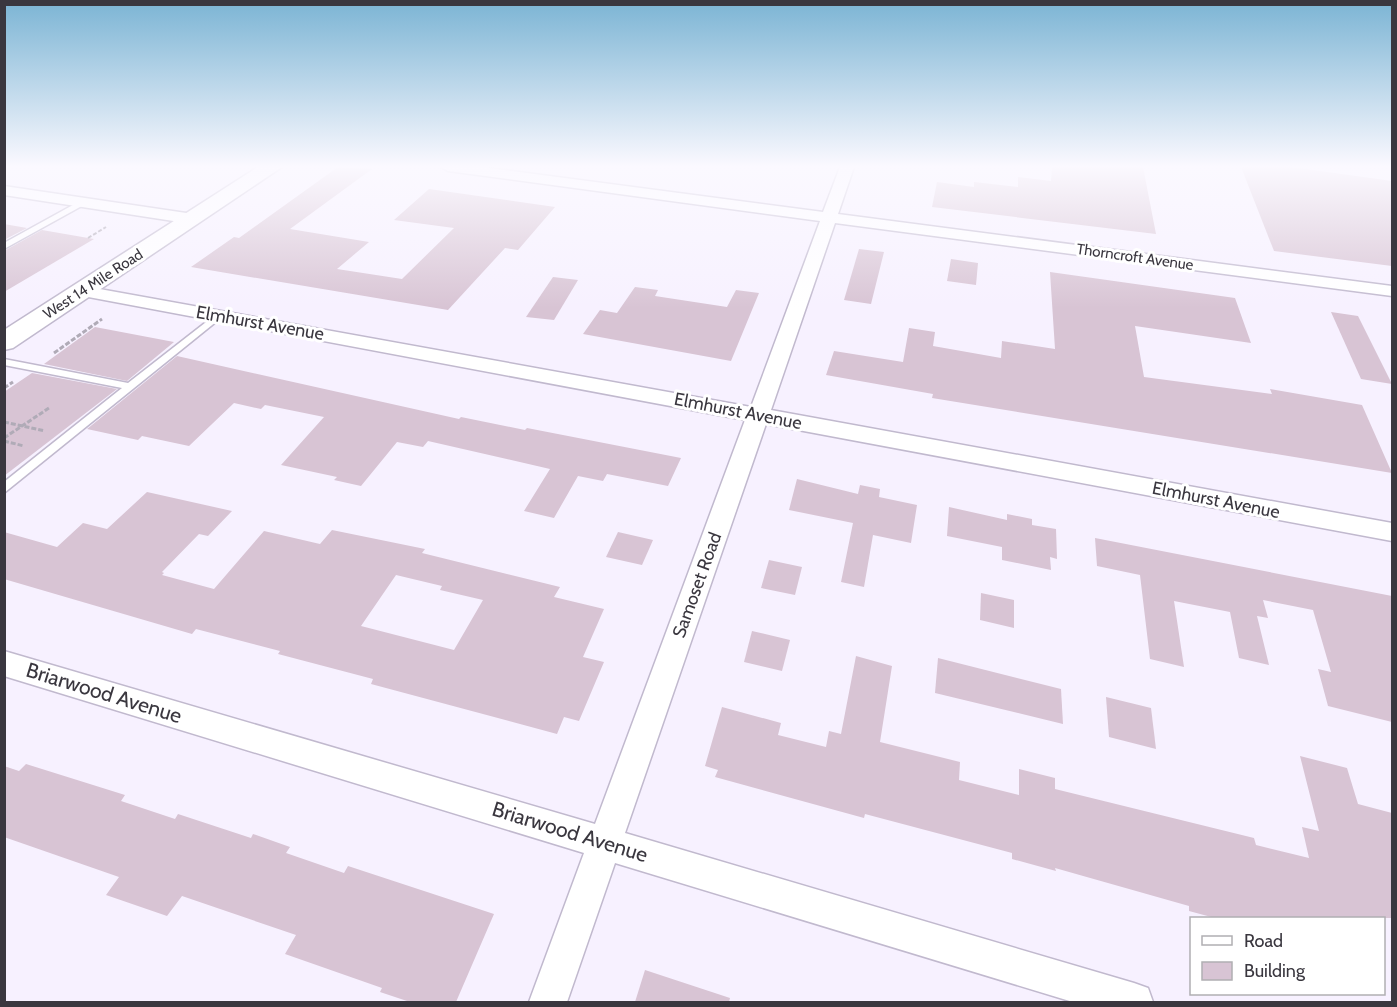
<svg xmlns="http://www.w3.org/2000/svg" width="1397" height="1007" viewBox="0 0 1397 1007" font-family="Cabin,sans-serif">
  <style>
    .building { fill: #d8c4d4; fill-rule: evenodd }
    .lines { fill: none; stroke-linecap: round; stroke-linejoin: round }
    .lane-casing { stroke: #c1b9ce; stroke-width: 3 }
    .street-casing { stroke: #c1b9ce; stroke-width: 3 }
    .secondary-casing { stroke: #c1b9ce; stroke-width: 3 }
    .path-far1 { stroke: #b0abb7; stroke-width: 2; stroke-dasharray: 4 2; stroke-linecap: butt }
    .path { stroke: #b0abb7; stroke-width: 3; stroke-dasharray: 5 2; stroke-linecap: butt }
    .lane { fill: #fff; fill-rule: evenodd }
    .street { fill: #fff; fill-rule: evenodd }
    .secondary { fill: #fff; fill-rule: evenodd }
    .labels { text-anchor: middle; stroke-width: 6; stroke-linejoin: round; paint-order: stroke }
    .far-street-label { font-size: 15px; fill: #3a373f; stroke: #fff }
    .street-label { font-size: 18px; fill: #3a373f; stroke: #fff }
    .near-street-label { font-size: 21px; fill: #3a373f; stroke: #fff }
  </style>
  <rect width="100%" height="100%" fill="#f7f1ff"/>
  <!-- building -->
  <g class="building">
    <path d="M338 167 372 169 290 229 369 242 337 269 402 279 454 228 394 220 429 189 555 207 518 250 505 248 448 310 191 267 234 237 239 238Z"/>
    <path d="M1052 167H1143L1156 234 932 207 937 182 974 187V182L1018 187V177L1051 181Z"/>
    <path d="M1241 167H1291L1392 181V266L1274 251Z"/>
    <path d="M4 224 27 228 4 240Z"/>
    <path d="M42 230 94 239 4 292V251Z"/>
    <path d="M859 249 884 252 871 304 844 300Z"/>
    <path d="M951 259 978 263 976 285 947 281Z"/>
    <path d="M1050 272 1235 298 1251 343 1135 326 1144 377 1272 394 1270 389 1362 405 1392 473 932 398 933 394 826 375 834 351 903 362 909 328 935 332 933 346 1001 358 1002 341 1055 349Z"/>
    <path d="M553 277 578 280 554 320 526 317Z"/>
    <path d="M635 287 658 290 655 296 727 307 736 290 759 293 731 361 583 334 600 310 617 313Z"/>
    <path d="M1331 312 1358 316 1392 384 1361 379Z"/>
    <path d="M95 327 174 342 127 381 44 364Z"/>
    <path d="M177 356 459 419 461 417 525 430 527 428 681 458 668 486 607 474 603 481 578 476 554 518 524 511 550 469 428 441 423 447 397 442 361 486 334 480 337 477 281 465 324 417 265 405 261 409 234 403 189 446 142 436 138 440 87 429Z"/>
    <path d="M32 373 117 389 4 476V392Z"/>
    <path d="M797 479 858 494 860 485 880 489 879 497 917 505 911 543 873 535 864 587 841 582 853 523 789 510Z"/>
    <path d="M147 492 232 511 208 536 199 534 162 572 164 573 162 575 214 589 264 531 320 544 332 530 425 549 422 553 560 587 554 597 604 609 583 657 604 662 579 721 564 717 557 734 371 684 373 679 278 654 280 651 196 629 192 634 4 579V532L57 547 83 523 107 529ZM396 575 442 586 440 590 483 600 454 650 361 626Z"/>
    <path d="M949 507 1007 520V514L1032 519V525L1056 529 1057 559 1050 557 1051 570 1002 560V547L947 536Z"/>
    <path d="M618 532 653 540 642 565 606 557Z"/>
    <path d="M1095 538 1392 596V722L1328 706 1318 669 1331 672 1313 610 1263 600 1268 618 1257 616 1269 665 1239 658 1230 612 1174 601 1184 667 1150 659 1140 575 1097 566Z"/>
    <path d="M769 560 802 567 795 595 761 588Z"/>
    <path d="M981 593 1014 600V628L980 620Z"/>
    <path d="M752 631 790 640 782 671 744 662Z"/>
    <path d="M856 656 892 666 880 742 960 762 959 780 1019 795V769L1055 778V789L1254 838 1256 845 1309 858 1302 827 1319 831 1300 756 1347 768 1358 804 1392 813V918H1215L1189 911V906L1055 868 1056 871 1012 859V853L865 814 864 818 715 777 718 770 705 766 722 707 781 723 778 735 826 747 829 731 841 734Z"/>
    <path d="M938 658 1061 689 1063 724 935 693Z"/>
    <path d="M1106 697 1151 708 1156 749 1109 737Z"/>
    <path d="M26 764 125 795 121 801 175 819 178 814 251 838 253 834 290 847 286 853 344 873 348 866 494 914 456 1002H410L380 992 382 988 285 954 296 935 182 896 167 916 106 895 119 877 4 837V766L19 771Z"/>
    <path d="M645 970 730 998 729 1002H635Z"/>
  </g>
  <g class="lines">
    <defs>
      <g id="lane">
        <path d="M82 200 89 202 4 249V243Z"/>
        <path d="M219 312 222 313V317L4 493V482L122 388 4 365V359L128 383Z"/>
      </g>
      <g id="street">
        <path d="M441 167H482L823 212 840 167H854L838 214 1392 286V296L835 223 771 410 1392 523V541L766 424 625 833 1134 983 1148 988 1153 1002H1073L615 863 567 1002H529L584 853 4 676V651L595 824 745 420 83 296 74 291 83 286 751 407 820 221 448 171Z"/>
        <path d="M4 186 193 214 201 219 193 224 4 195Z"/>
      </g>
      <path id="secondary" d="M258 167H282L13 348 4 350V330Z"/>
    </defs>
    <!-- lane casing -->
    <use href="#lane" class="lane-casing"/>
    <!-- street casing -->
    <use href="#street" class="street-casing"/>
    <!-- secondary casing -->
    <use href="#secondary" class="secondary-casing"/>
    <!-- path-far1 -->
    <path class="path-far1" d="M88 238 106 227"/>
    <!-- path -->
    <g class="path">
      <path d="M54 353 102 319"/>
      <path d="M4 388 13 382"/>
      <path d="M4 422 45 431"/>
      <path d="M4 438 49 408"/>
      <path d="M4 441 24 446"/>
    </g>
    <!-- lane -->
    <use href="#lane" class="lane"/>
    <!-- street -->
    <use href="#street" class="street"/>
    <!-- secondary -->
    <use href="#secondary" class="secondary"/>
  </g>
  <!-- sky -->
  <linearGradient id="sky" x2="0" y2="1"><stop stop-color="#7bb4d4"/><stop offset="0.54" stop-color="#fbf9ff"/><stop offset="1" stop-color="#fbf9ff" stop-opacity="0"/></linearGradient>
  <rect width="1397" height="308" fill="url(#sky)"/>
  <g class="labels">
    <!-- far-street labels -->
    <g class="far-street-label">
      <text transform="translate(1135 257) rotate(8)" y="5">Thorncroft Avenue</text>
      <text transform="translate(93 284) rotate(-33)" y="5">West 14 Mile Road</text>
    </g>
    <!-- street labels -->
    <g class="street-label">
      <text transform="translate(260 323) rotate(10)" y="6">Elmhurst Avenue</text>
      <text transform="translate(738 411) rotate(11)" y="6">Elmhurst Avenue</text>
      <text transform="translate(1216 500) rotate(11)" y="6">Elmhurst Avenue</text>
      <text transform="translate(697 585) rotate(-70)" y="6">Samoset Road</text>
    </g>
    <!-- near-street labels -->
    <g class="near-street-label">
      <text transform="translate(104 693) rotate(17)" y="7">Briarwood Avenue</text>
      <text transform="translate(570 832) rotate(17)" y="7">Briarwood Avenue</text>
    </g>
  </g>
  <!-- border -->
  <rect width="1397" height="1007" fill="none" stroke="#3a373f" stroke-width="12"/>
  <!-- legend -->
  <rect x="1190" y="917" width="195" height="78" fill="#ffffff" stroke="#b0afb2" stroke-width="1.5"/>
  <rect x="1202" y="936" width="30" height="9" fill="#ffffff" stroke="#b0afb2" stroke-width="1.5"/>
  <text x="1244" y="947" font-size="18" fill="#3a373f">Road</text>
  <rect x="1202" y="962" width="30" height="18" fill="#d8c4d4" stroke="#b0afb2" stroke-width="1.5"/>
  <text x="1244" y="977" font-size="18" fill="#3a373f">Building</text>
</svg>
